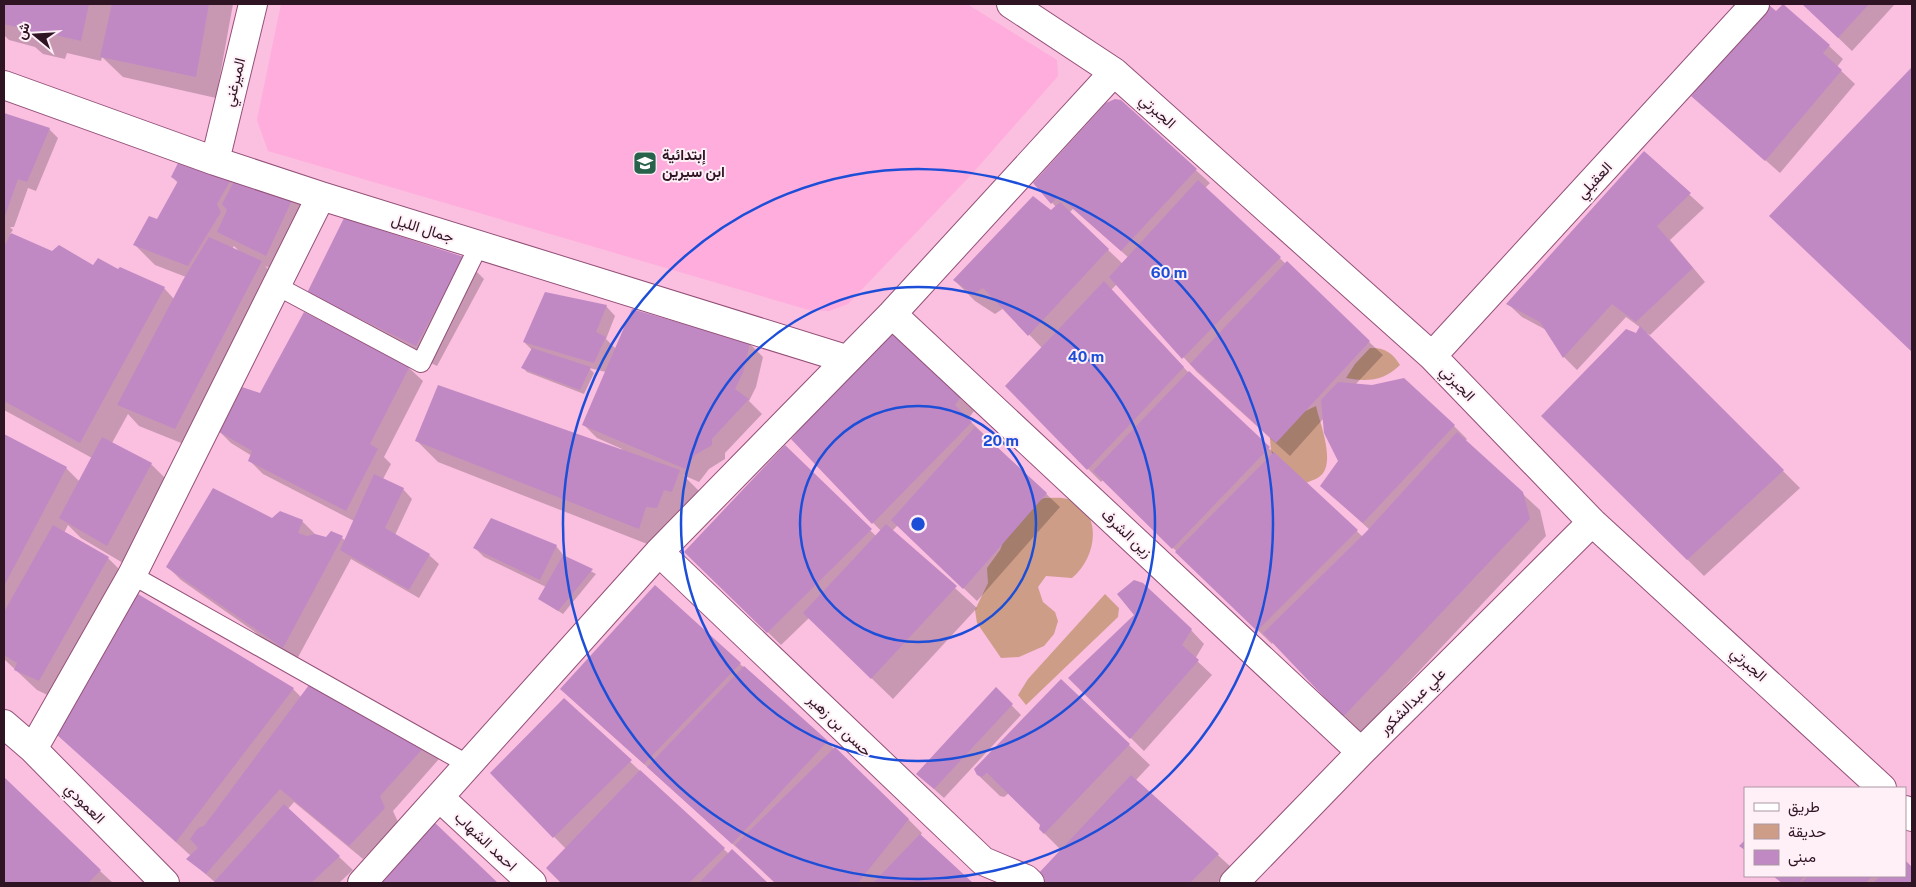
<svg xmlns="http://www.w3.org/2000/svg" width="1916" height="887" font-family="'Public Sans',Vazirmatn,sans-serif">
	<style>
		.built { fill: #feaddc }
		.green { fill: #cd9d88 }
		.shadow { fill: #0003; fill-rule: evenodd }
		.building { fill: #c089c4 }
		.lines { fill: none; stroke-linecap: round; stroke-linejoin: round }
		.lane-casing { stroke: #935178; stroke-width: 20 }
		.street-casing { stroke: #935178; stroke-width: 30 }
		.lane { stroke: #fff; stroke-width: 18 }
		.street { stroke: #fff; stroke-width: 28 }
		.ring { fill: none; stroke: #1d4ed8; stroke-width: 2.5 }
		.labels { text-anchor: middle; dominant-baseline: central; stroke-width: 4; stroke-linejoin: round; paint-order: stroke }
		.street-label { font-size: 15px; fill: #2f1424; stroke: #ffeff7 }
		.poi-label { font-size: 15px; font-weight: bold; fill: #2f1424; stroke: #ffeff7; text-anchor: start }
		.centre { fill: #1d4ed8; stroke: #ffeff7; stroke-width: 2.5 }
		.ring-label { font-size: 15px; text-anchor: middle; font-weight: bold; fill: #1d4ed8; stroke: #ffeff7; stroke-width: 4; stroke-linejoin: round; paint-order: stroke }
	</style>
	<rect width="100%" height="100%" fill="#fbbfe0"/>
	<!-- built -->
	<path class="built" d="M281 4H967L1057 60 1058 76 971 175 848 304 829 311 809 310 268 151 257 120Z"/>
	<!-- green -->
	<path class="green" d="M1370 348C1384 347 1393 353 1400 365 1384 381 1367 382 1346 378L1355 364Z
		M1316 406C1320 424 1337 465 1319 477 1313 481 1304 483 1297 486L1278 475 1271 450 1269 428Z
		M1044 498C1051 498 1061 497 1068 499 1104 511 1097 558 1072 578L1046 576 1038 587 1043 602 1055 612 1058 621 1054 634 1044 646 1019 657 1001 658 977 623 975 610 988 583 987 568 1000 550 1008 530 1024 508Z
		M1105 594 1119 608 1118 617 1026 705 1018 695 1028 679Z"/>
	<!-- shadow -->
	<path class="shadow" d="M4 4H233L216 98 123 77 102 57 101 61 67 53 65 59 43 54 35 47 9 40 4 35Z
		M1803 4H1895L1852 51Z
		M1829 46 1843 59 1837 67 1855 84 1780 173 1693 96Z
		M1912 69V351L1771 216Z
		M1120 101 1210 183 1205 188 1383 355 1355 385 1454 426 1467 439 1465 441 1540 510 1546 536 1361 733 1273 642 1272 644 1103 480 1101 482 1006 386 1042 348 1004 308 995 314 975 301 954 280 1056 207 1035 183ZM1073 209 1129 258 1123 264 1069 213ZM1117 284 1197 372 1290 456 1324 418 1339 462 1321 486 1370 530 1363 537 1188 372 1111 290Z
		M4 114 49 129 58 138 36 191 28 188 14 227H10L13 230 10 234 52 253 93 267 118 270 164 288 174 299 186 277 155 265 135 245 158 220 178 183 172 177 182 156 293 197 314 218 287 276 265 266 282 283 196 449 139 426 128 414 112 443 151 464 172 485 128 566 81 538 68 525 64 533 108 558 129 579 60 701 37 690 4 659V615L6 610 4 609V435L66 468 80 482 92 458 4 410ZM234 246 240 252 232 249Z
		M1644 153 1704 208 1670 240 1705 282 1650 335 1643 331 1800 488 1704 576 1543 416 1636 334 1641 328 1626 317 1577 370 1564 357 1548 331 1522 317 1508 304Z
		M463 258 484 279 437 366 330 314 309 293Z
		M606 306 615 316 606 339 616 349 750 344 763 357 756 387 749 401 762 414 725 453V459L709 469 699 482 683 475 701 493 660 549 438 462 417 441 621 451 622 449 597 438 583 424 606 372 589 368 594 373 584 394 527 372 523 368 532 350 524 342Z
		M304 314 409 368 423 381 384 457 391 464 383 479 403 489 412 499 395 535 429 555 439 564 419 598 351 559 296 661 181 580 168 567 272 520 302 521 316 535 327 539 332 532 345 540 354 521 263 474 250 461 252 456 231 443 218 430 261 395Z
		M960 398 974 411 968 419 1060 507 977 601 898 525 892 531 977 608 893 699 809 618 781 645 686 552 785 447 876 536 881 531 792 439Z
		M556 546 565 557 596 574 563 614 540 599 546 587 484 557 475 548Z
		M1135 615 1191 630 1204 644 1195 659 1212 675 1144 751 1070 678Z
		M740 664 827 742 909 820 922 833 920 836 971 883H776L575 702Z
		M293 689 301 697 426 746 439 759 393 811 398 822 363 859 294 802 288 809 353 870 339 883H216L188 859 191 856 75 750Z
		M996 689 1021 715 944 798 917 774Z
		M564 700 729 854 732 851 766 883H562L547 868 566 849 492 773Z
		M1129 745 1150 765 1136 780 1232 868 1217 883H1044L1037 876 1062 851 1040 829 1041 825 1009 793 1004 797 1000 796 978 775Z
		M4 778 100 871 113 883H4Z
		M433 823 496 883H376Z
		M1905 862 1912 869V883H1782L1774 876H1905Z"/>
	<!-- building -->
	<path class="building" d="M4 4H89L81 41 46 33 45 39 20 34 21 28 4 24Z
		M112 4H209L196 77 100 57Z
		M1783 4 1830 45 1823 53 1842 70 1765 161 1691 96 1769 5 1776 11Z
		M1802 4H1869L1838 38Z
		M1912 67V352L1769 216Z
		M1115 99 1121 100 1197 169 1121 251 1059 196 1051 204 1033 183 1106 103Z
		M4 113 50 128 27 182 18 179 4 219Z
		M1644 151 1691 193 1657 226 1693 268 1636 322 1612 304 1563 358 1540 322 1506 304Z
		M182 155 233 176 217 204 221 212 188 266 133 245 149 216 157 219 178 181 171 177Z
		M238 174 294 196 266 256 217 232 227 210 222 204Z
		M1198 180 1281 257 1182 359 1109 277Z
		M1033 196 1051 210 1060 202 1109 249 1028 336 983 288 973 294 953 280Z
		M344 218 464 257 416 346 307 293Z
		M11 233 52 251 59 245 93 265 98 258 118 269 120 267 165 287 80 443 4 401V247Z
		M209 237 262 261 175 429 117 405 183 280Z
		M1287 261 1370 341 1276 443 1190 364Z
		M1104 281 1184 367 1087 470 1005 386Z
		M545 292 607 305 596 332 606 337 594 363 523 342Z
		M632 309 750 343 743 373 735 389 749 399 712 439V445L695 455 685 469 582 425Z
		M304 312 410 366 370 444 378 449 346 511 248 461 252 451 216 430 242 387 260 393Z
		M1640 326 1784 470 1687 560 1541 416 1626 329 1636 333Z
		M889 331 961 397 955 405 972 422 872 524 791 439Z
		M532 348 591 367 580 390 521 368Z
		M1189 371 1270 447 1172 549 1093 471Z
		M1404 378 1455 425 1363 523 1320 486 1338 461 1324 433 1321 400 1338 382 1372 385Z
		M438 385 680 470 672 492 664 490 657 508 646 507 639 529 415 441Z
		M975 427 1047 493 963 589 891 520Z
		M1457 432 1523 492 1530 519 1343 717 1263 633 1366 532Z
		M4 434 67 467 4 586Z
		M102 437 152 463 107 546 59 518Z
		M785 445 872 529 767 633 684 552Z
		M1274 452 1358 530 1257 631 1175 552Z
		M374 474 404 488 385 528 430 554 409 590 340 550Z
		M213 488 272 518 280 511 303 520 298 533 307 536 315 534 326 537 331 531 343 536 283 648 166 567Z
		M491 518 557 545 540 580 473 548Z
		M886 524 957 586 871 679 803 613Z
		M53 525 109 557 39 681 14 670 17 663 4 655V612Z
		M563 555 593 569 558 611 538 599Z
		M1134 580 1143 583 1192 629 1182 645 1199 660 1130 739 1068 678 1134 615 1117 594Z
		M655 585 741 663 644 764 560 689Z
		M133 591 294 688 176 842 56 734Z
		M744 666 828 741 732 844 647 767Z
		M1061 679 1130 744 1044 834 1039 829 1040 825 987 773 982 777 977 775 974 769Z
		M312 681 426 745 380 796 385 808 349 846 280 789 206 874 186 859 198 848 190 839 198 828 204 826Z
		M996 687 1013 704 934 789 916 774Z
		M564 698 632 760 553 838 490 773Z
		M835 747 909 819 858 883H775L735 845Z
		M640 770 725 848 689 883H561L546 868Z
		M1131 775 1219 854 1190 883H1042L1036 876Z
		M4 777 101 870 88 883H4Z
		M284 804 340 856 311 883H215L214 882Z
		M433 821 498 883H374Z
		M920 834 973 883H873Z
		M1745 840V850L1739 846Z
		M732 849 768 883H699Z
		M1905 860 1912 867V883H1873L1880 876H1905Z
		M1773 876H1805L1798 883H1782Z
		M1808 876H1873L1865 883H1801Z"/>
	<g class="lines">
		<!-- lane casing -->
		<g class="lane-casing">
			<path id="lane" d="M277 286 421 363 479 245
				M132 575 469 765"/>
		</g>
		<!-- street casing -->
		<g class="street-casing">
			<path id="street" d="M1011 4 1114 72 1432 356 1592 522 1882 788
				M4 85 215 161 321 196 846 359
				M215 161 253 4
				M892 314 1361 752
				M1432 356 1755 4
				M659 552 983 861 1026 879 1030 883
				M4 724 33 749 165 883
				M33 749 132 575 321 196
				M440 798 532 883
				M1905 810 1912 817
				M362 883 659 552 892 314 1114 72
				M1234 883 1361 752 1592 522"/>
		</g>
		<!-- lane -->
		<use href="#lane" class="lane"/>
		<!-- street -->
		<use href="#street" class="street"/>
	</g>
	<!-- distance rings -->
	<g class="ring">
		<circle cx="918" cy="524" r="118"/>
		<circle cx="918" cy="524" r="237"/>
		<circle cx="918" cy="524" r="355"/>
	</g>
	<!-- icons -->
	<defs>
		<g id="school-square" transform="scale(1.25)"><rect x="-9" y="-9" width="18" height="18" rx="4" fill="#28624b" stroke="#ffeff7"/><path d="M0-5L7-2L0 1L-7-2ZM-4 1L0 2.5L4 1V4Q0 6-4 4Z" fill="#fff"/></g>
	</defs>
	<g fill-rule="evenodd">
		<use href="#school-square" x="645" y="163"/>
	</g>
	<g class="labels">
		<!-- street labels -->
		<g class="street-label">
			<text transform="translate(234 82) rotate(-76)">الميرغني</text>
			<text transform="translate(1158 111) rotate(42)">الجبرتي</text>
			<text transform="translate(1594 180) rotate(-47)">العقيلي</text>
			<text transform="translate(423 228) rotate(17)">جمال الليل</text>
			<text transform="translate(1458 383) rotate(46)">الجبرتي</text>
			<text transform="translate(1127 533) rotate(43)">زين الشرف</text>
			<text transform="translate(1749 664) rotate(42)">الجبرتي</text>
			<text transform="translate(1412 701) rotate(-45)">علي عبدالشكور</text>
			<text transform="translate(840 725) rotate(44)">حسن بن زهير</text>
			<text transform="translate(85 803) rotate(45)">العمودي</text>
			<text transform="translate(486 841) rotate(43)">احمد الشهاب</text>
		</g>
		<!-- poi labels -->
		<g class="poi-label">
			<text x="662" y="154">إبتدائية<tspan x="662" dy="17">ابن سيرين</tspan></text>
		</g>
	</g>
	<circle cx="918" cy="524" r="8" class="centre"/>
	<g class="ring-label">
		<text x="1169" y="278">60 m</text>
		<text x="1086" y="362">40 m</text>
		<text x="1001" y="446">20 m</text>
	</g>
	<!-- border -->
	<rect width="1916" height="887" fill="none" stroke="#2f1424" stroke-width="10"/>
	<!-- legend -->
	<rect x="1744" y="787" width="162" height="90" fill="#ffeff7" stroke="#ac97a3"/>
	<rect x="1754" y="803" width="25" height="8" fill="#ffffff" stroke="#ac97a3"/>
	<text x="1788" y="812" font-size="15" fill="#2f1424">طريق</text>
	<rect x="1754" y="824" width="25" height="15" fill="#cd9d88" stroke="#ac97a3"/>
	<text x="1788" y="837" font-size="15" fill="#2f1424">حديقة</text>
	<rect x="1754" y="850" width="25" height="15" fill="#c089c4" stroke="#ac97a3"/>
	<text x="1788" y="862" font-size="15" fill="#2f1424">مبنى</text>
	<!-- north arrow -->
	<g transform="translate(35 35) rotate(288)" stroke="#ffeff7" stroke-width="4" paint-order="stroke">
	<path d="M0-4L9 19L0 12L-9 19Z" fill="#2f1424"/>
	<text y="-8" font-size="14" font-weight="bold" text-anchor="middle" fill="#2f1424">ش</text>
	</g>
</svg>
